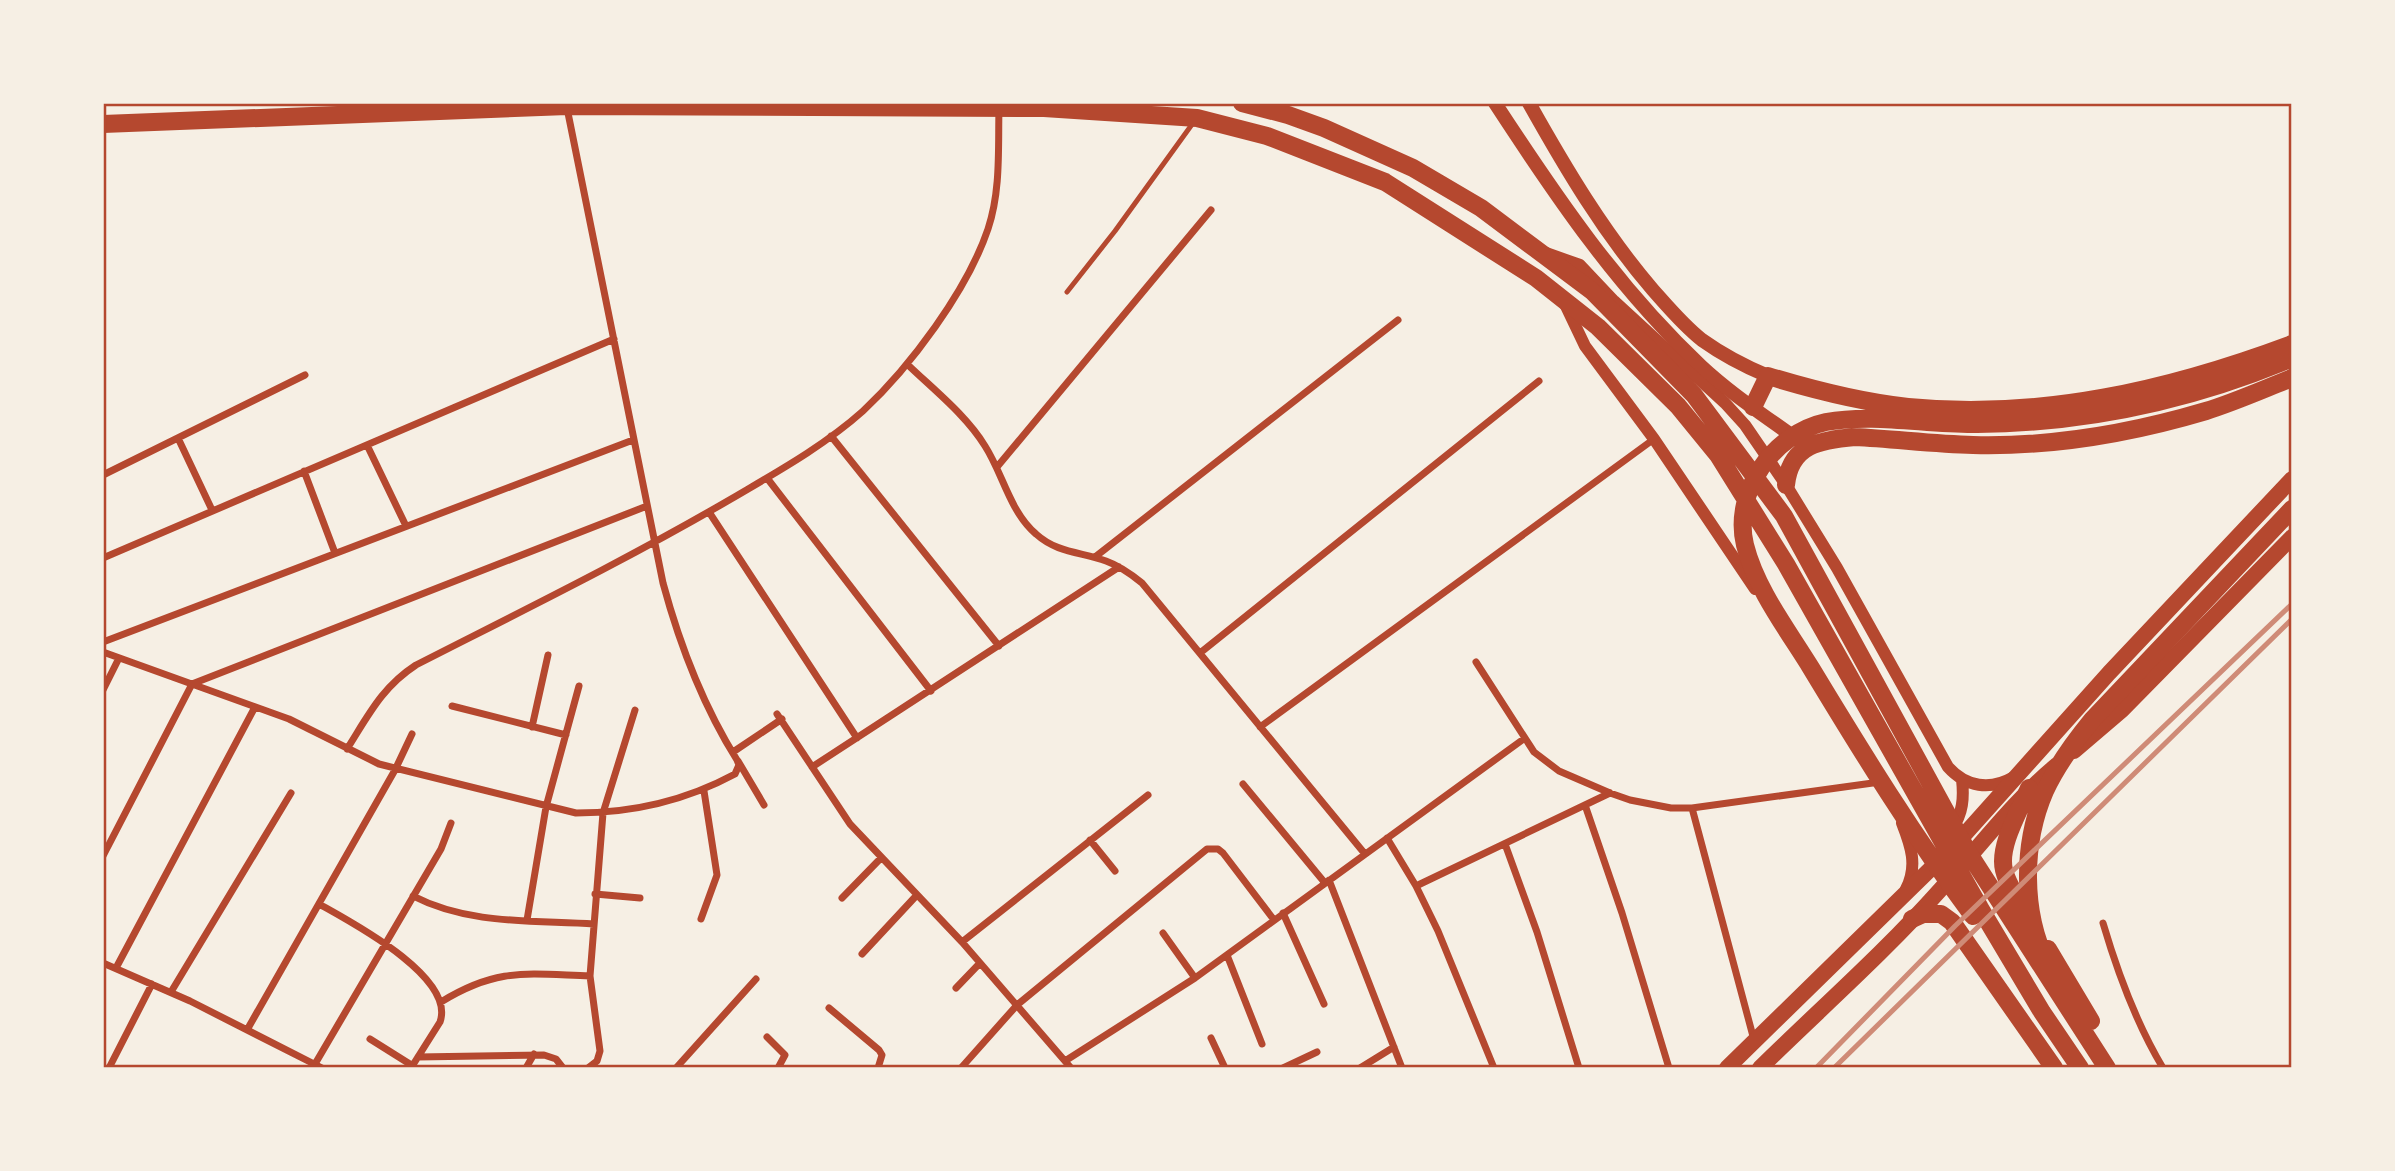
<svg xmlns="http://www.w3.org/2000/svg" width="2395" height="1171" font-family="Lora,serif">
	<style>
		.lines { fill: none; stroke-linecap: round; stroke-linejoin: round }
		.service { stroke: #b5482f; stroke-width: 5 }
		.minor { stroke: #b5482f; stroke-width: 7 }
		.tertiary { stroke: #b5482f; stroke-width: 12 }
		.secondary { stroke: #b5482f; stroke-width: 14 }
		.primary { stroke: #b5482f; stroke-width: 16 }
		.trunk { stroke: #b5482f; stroke-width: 18 }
		.rail { stroke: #cf8b77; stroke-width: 5 }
		.neatline { fill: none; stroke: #b5482f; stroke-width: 2.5 }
	</style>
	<rect width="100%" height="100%" fill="#f6efe4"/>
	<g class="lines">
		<!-- service -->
		<path class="service" d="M1067 292 1115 231 1193 123"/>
		<!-- minor -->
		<path class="minor" d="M907 364C934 390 966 415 985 446 1003 474 1010 512 1036 534 1057 553 1081 552 1106 561 1120 566 1131 574 1142 583L1365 854
			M831 436 999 646
			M178 438 212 510
			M367 445 406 526
			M997 467 1211 210
			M304 471 335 553
			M103 475 305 375
			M767 478 931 691
			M709 512 857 738
			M1095 557 1398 320
			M103 558 614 339
			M103 642 633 440
			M103 652 289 719 379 764 576 813C634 813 685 801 735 774L739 765 737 760C702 704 680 646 663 583L567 108
			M1200 653 1539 381
			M1476 662 1534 752 1559 771 1610 793 1630 800 1671 808H1692L1880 782
			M103 690 119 658
			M452 706 566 735
			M777 714 850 824 962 942 1071 1068
			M532 727 548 655
			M1260 727 1654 439
			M347 749C368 716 382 687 416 665 522 611 628 559 731 499 775 473 824 446 863 411 910 367 967 291 988 229 1001 190 998 148 999 108
			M733 752 782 719
			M738 761 764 805
			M812 767 1119 567
			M1243 784 1325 883
			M1585 805 1622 913 1669 1068
			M1692 808 1754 1040
			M1387 838 1416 886 1438 931 1494 1068
			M1090 840 1115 871
			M1505 844 1537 932 1579 1068
			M103 856 192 684 647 506
			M1329 880 1402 1068
			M1416 886 1610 793
			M595 894 640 898
			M413 896C469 925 533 920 594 924
			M842 898 881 858
			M319 904C351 922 456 977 440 1022L411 1068
			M1283 913 1324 1004
			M701 919 717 875 704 791
			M527 920 546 807 579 686
			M2103 923C2118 974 2136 1023 2163 1068
			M1163 933 1195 978
			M962 942 1148 795
			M862 954 916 896
			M1227 955 1262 1044
			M103 963 190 1001 322 1068
			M116 968 255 707
			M956 988 980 963
			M171 992 291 793
			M441 1002C498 967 527 974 590 976
			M829 1008 879 1050 882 1055 878 1068
			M247 1030 395 770 412 734
			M767 1037 785 1055 778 1068
			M1211 1038 1225 1068
			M370 1039 413 1066
			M418 1057 544 1055 556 1059 563 1068
			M1065 1061 1195 978 1525 738
			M315 1064 441 849 451 823
			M109 1068 152 984
			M526 1068 534 1054
			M588 1068 597 1061 600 1051 590 976 603 813 635 710
			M676 1068 756 979
			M961 1068 1017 1005 1207 849H1218L1223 853 1274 920
			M1283 1068 1317 1052
			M1360 1068 1394 1047"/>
		<!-- tertiary -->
		<path class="tertiary" d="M1546 253 1580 265 1614 301 1725 403 1745 425 1786 485 1837 568 1948 767C1966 787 1990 791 2014 777
			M1564 302 1585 346 1654 439 1755 589
			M1902 823C1911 846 1918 866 1906 889
			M1952 829C1963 813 1964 798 1962 779"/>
		<!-- secondary -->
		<path class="secondary" d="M1495 103C1557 198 1618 288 1701 366 1731 394 1765 416 1798 440
			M1529 103C1566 169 1604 233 1653 290 1669 308 1684 326 1702 340 1723 355 1744 366 1768 376"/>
		<!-- primary -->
		<path class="primary" d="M2074 751 2122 710 2292 537
			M1727 1068 1956 844 2109 673 2292 479
			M1760 1068C1820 1009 1884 953 1940 890 1979 848 2012 802 2057 765"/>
		<!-- trunk -->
		<path class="trunk" d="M1242 103 1288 115 1324 128 1413 168 1481 208 1592 291 1694 395 1784 516 1968 852 2107 1068
			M103 124 567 106 1044 108 1197 118 1267 136 1385 182 1536 278 1598 327 1678 406 1718 455 1786 564 1980 908 2042 1012 2080 1068
			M1753 407 1768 376C1814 390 1860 402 1908 407 2040 420 2169 390 2292 344
			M1786 485C1790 444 1821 440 1855 437 1895 439 1934 444 1973 445 2051 447 2132 433 2206 411 2235 402 2264 389 2292 378
			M2029 788C2020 810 1998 846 2004 870 2008 887 2021 904 2030 919
			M1973 916C1913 835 1863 754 1811 668 1787 629 1756 589 1745 545 1732 492 1774 433 1826 422 1875 413 1927 425 1977 424 2086 423 2192 400 2292 358
			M1912 919 1923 914H1941L1952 922 2054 1068
			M2048 949 2091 1021
			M2047 963C2022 912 2022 844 2045 791 2057 765 2074 742 2092 720L2292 509"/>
		<!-- rail -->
		<path class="rail" d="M1816 1068 1955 926 2292 604
			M1834 1068 2292 619"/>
	</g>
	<!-- border -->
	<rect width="2395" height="1171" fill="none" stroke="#f6efe4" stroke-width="210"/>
	<rect x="105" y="105" width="2185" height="961" class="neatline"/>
</svg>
